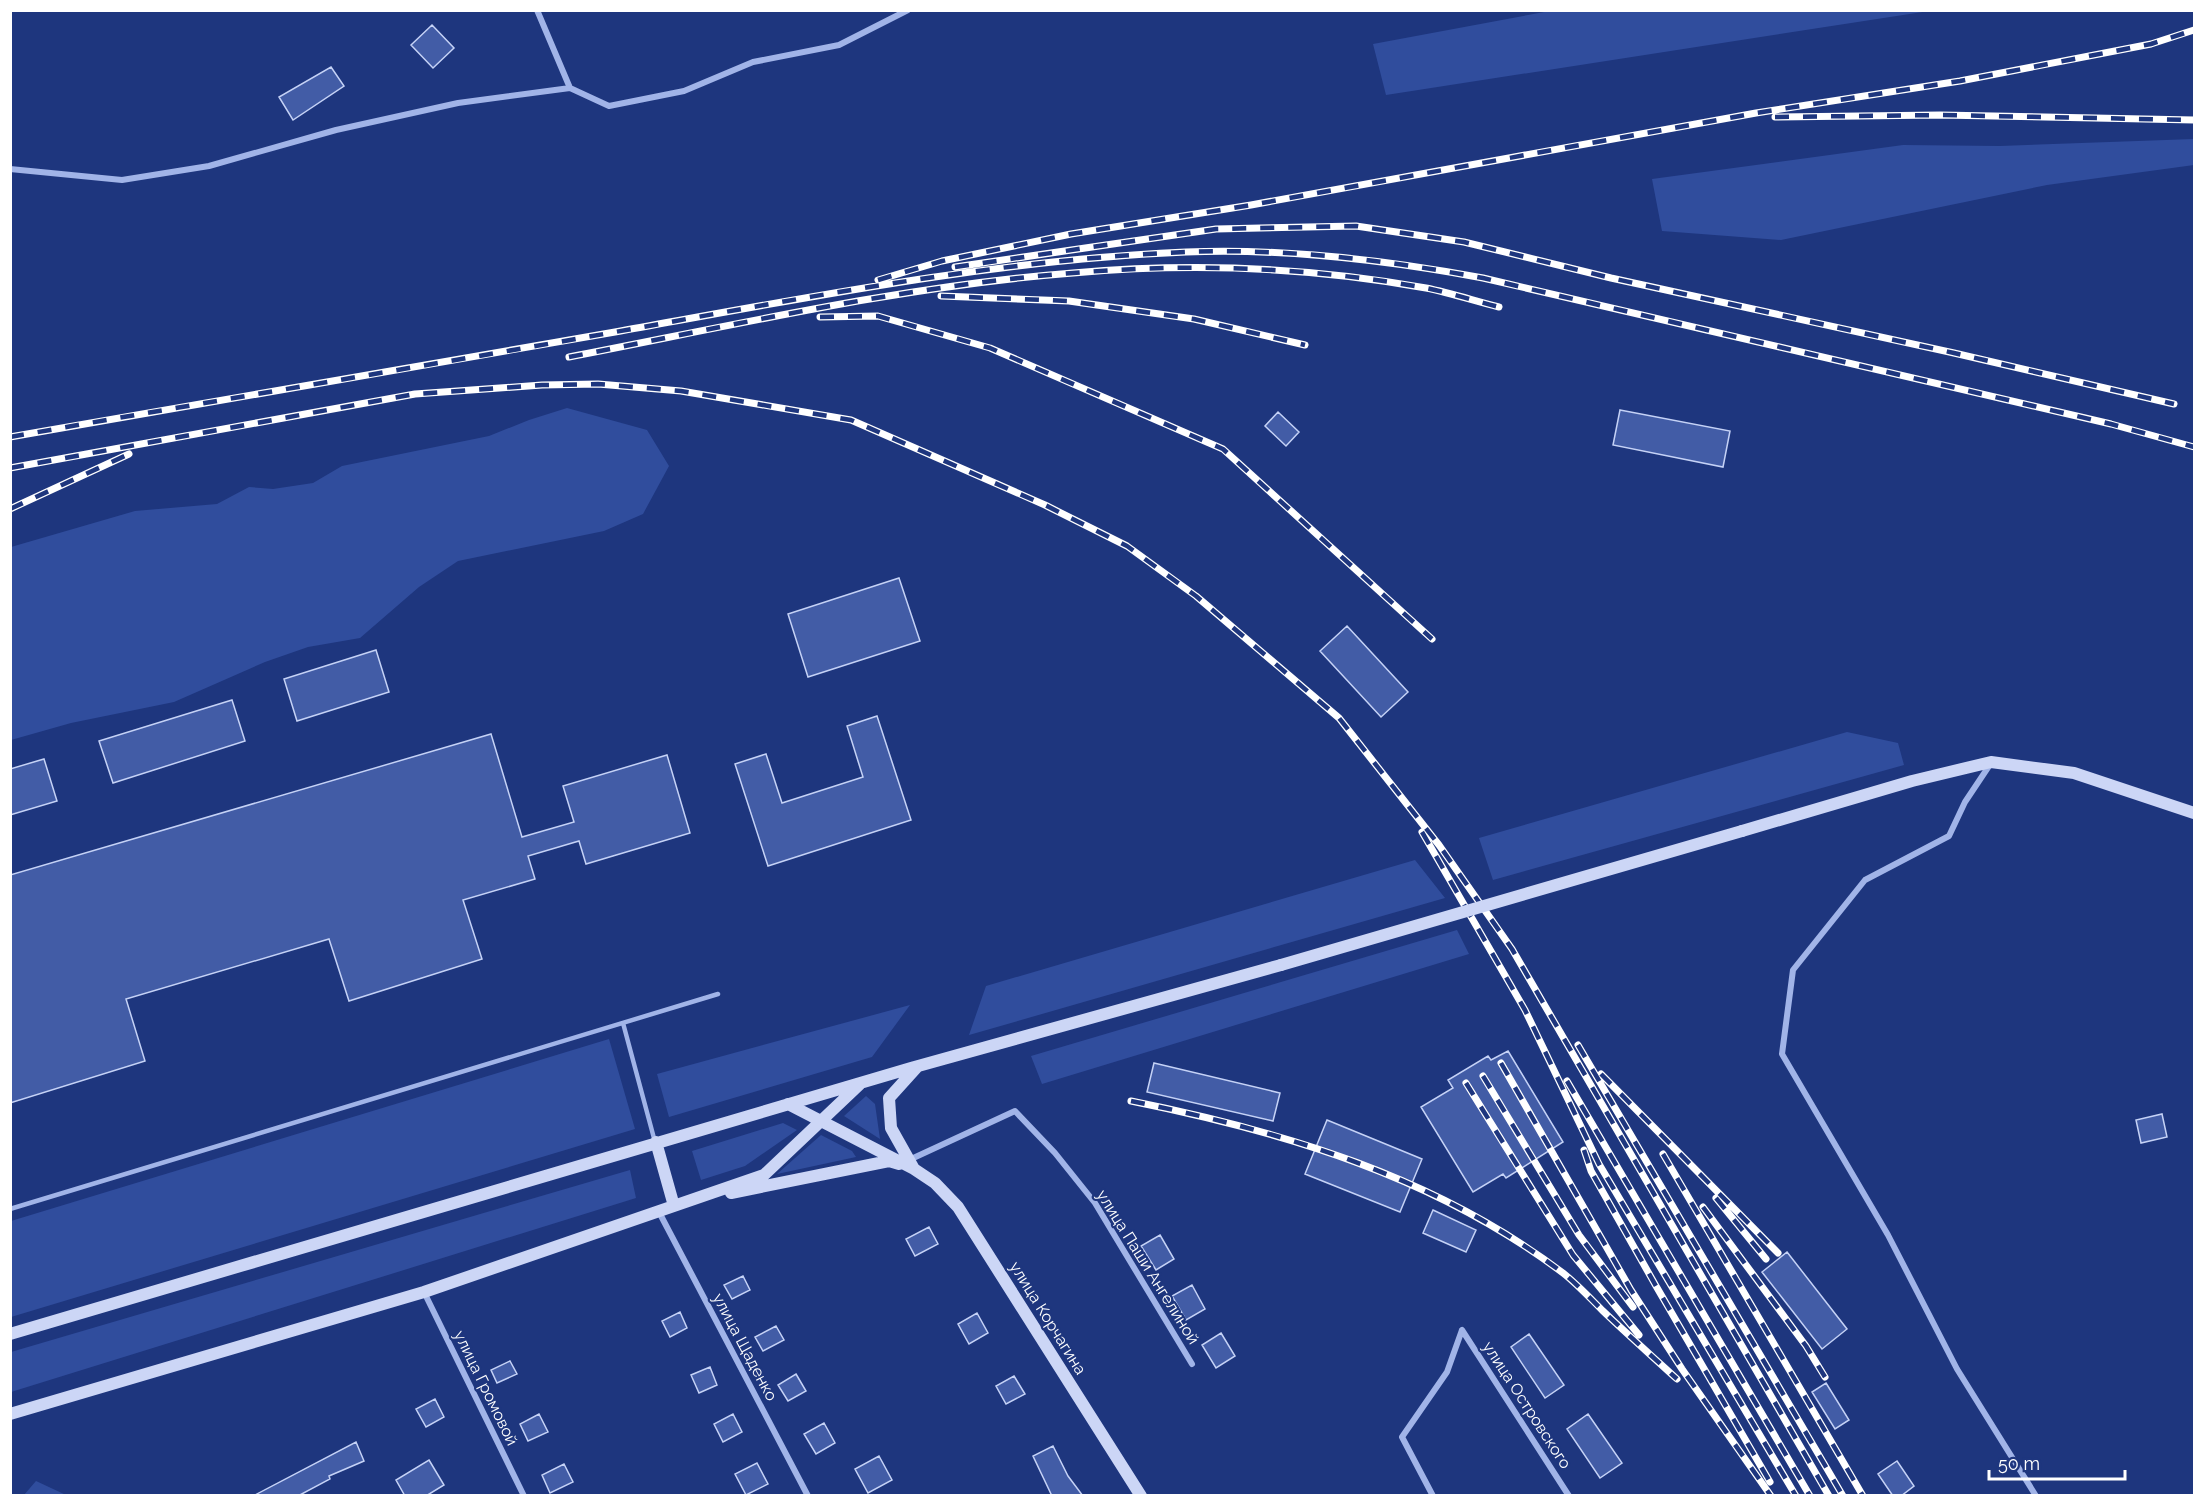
<svg xmlns="http://www.w3.org/2000/svg" width="2205" height="1506" font-family="Raleway,sans-serif">
	<style>
		.green { fill: #304d9d }
		.building { fill: #425ca6; stroke: #c5d2f6; stroke-width: 1.5 }
		.lines { fill: none; stroke-linecap: round; stroke-linejoin: round }
		.lane { stroke: #a1b4e8; stroke-width: 4.5 }
		.street { stroke: #a1b4e8; stroke-width: 6 }
		.secondary { stroke: #ccd6f6; stroke-width: 12 }
		.rail-casing { stroke: #fff; stroke-width: 7 }
		.rail { stroke: #1e367e; stroke-width: 4.5; stroke-dasharray: 14; stroke-linecap: butt }
		.secondary-bridge { stroke: #ccd6f6; stroke-width: 12 }
		.labels { text-anchor: middle; dominant-baseline: central; stroke-width: 4.5; stroke-linejoin: round; paint-order: stroke }
		.street-label { font-size: 16px; fill: #fff; stroke: #1e367e }
	</style>
	<rect width="100%" height="100%" fill="#1e367e"/>
	<!-- green -->
	<path class="green" d="M1555 10H1929V11L1386 95 1373 44Z
		M2194 139V165L2047 185 1781 240 1662 231 1652 179 1903 145 2000 146Z
		M567 408 647 430 669 466 643 514 604 531 458 561 419 587 360 638 308 647 265 662 174 702 71 723 11 740V547L135 511 217 504 249 487 273 489 313 483 342 466 489 436 529 420Z
		M1847 732 1898 743 1904 765 1493 880 1479 838Z
		M1415 860 1445 898 969 1035 986 986Z
		M1457 930 1469 954 1042 1084 1031 1056Z
		M910 1005 872 1057 669 1117 657 1074Z
		M609 1039 635 1129 11 1317V1221Z
		M866 1096 875 1104 880 1139 844 1116Z
		M783 1123 797 1130 745 1166 701 1180 692 1151Z
		M821 1135 852 1151 856 1157 777 1174Z
		M630 1170 636 1198 11 1392V1352Z
		M36 1481 66 1495H24Z"/>
	<!-- building -->
	<path class="building" d="M432 25 454 48 433 68 411 45Z
		M331 67 344 86 293 120 279 97Z
		M1620 410 1730 431 1723 467 1613 445Z
		M1278 412 1299 432 1286 446 1265 426Z
		M899 578 920 641 808 677 788 614Z
		M1347 626 1408 692 1381 717 1320 651Z
		M376 650 389 692 297 721 284 679Z
		M232 700 245 741 113 783 99 741Z
		M877 716 911 820 768 866 735 764 766 754 782 803 863 777 847 726Z
		M491 734 522 837 574 822 563 786 667 755 690 833 586 864 579 841 528 856 535 879 463 900 482 959 349 1001 329 939 126 999 145 1061 10 1103V875Z
		M44 759 57 801 10 815V769Z
		M1508 1051 1563 1142 1506 1178 1503 1174 1473 1192 1421 1107 1453 1088 1448 1080 1488 1056 1491 1060Z
		M1154 1063 1280 1093 1273 1121 1147 1092Z
		M2162 1114 2167 1137 2141 1143 2136 1120Z
		M1327 1120 1422 1159 1400 1212 1305 1174Z
		M1433 1210 1476 1230 1466 1252 1423 1233Z
		M929 1227 938 1244 915 1256 906 1239Z
		M1160 1235 1174 1259 1156 1270 1141 1246Z
		M1787 1252 1847 1329 1822 1349 1762 1272Z
		M743 1276 750 1290 732 1299 724 1285Z
		M1192 1285 1205 1309 1186 1320 1172 1296Z
		M680 1312 687 1328 670 1337 662 1321Z
		M977 1313 988 1333 969 1344 958 1324Z
		M776 1326 784 1340 763 1351 755 1337Z
		M1221 1333 1235 1356 1216 1368 1202 1345Z
		M1529 1334 1564 1385 1545 1398 1511 1347Z
		M510 1361 517 1374 497 1383 491 1370Z
		M710 1367 717 1385 699 1393 691 1375Z
		M796 1374 806 1391 788 1401 778 1385Z
		M1014 1376 1025 1394 1006 1404 996 1386Z
		M1826 1383 1849 1420 1835 1429 1812 1392Z
		M435 1399 444 1417 426 1427 416 1409Z
		M539 1414 548 1432 528 1441 520 1424Z
		M733 1414 742 1432 723 1442 714 1424Z
		M1588 1414 1622 1463 1600 1478 1567 1429Z
		M824 1423 835 1443 816 1454 804 1434Z
		M356 1442 364 1461 329 1476 330 1479 298 1496H253Z
		M1053 1446 1068 1476 1083 1496H1052L1033 1456Z
		M879 1456 892 1480 868 1493 855 1469Z
		M429 1460 444 1485 426 1496H405L396 1480Z
		M1897 1461 1914 1486 1901 1496H1893L1878 1474Z
		M757 1463 768 1484 746 1495 735 1474Z
		M564 1464 573 1482 550 1493 542 1475Z"/>
	<g class="lines">
		<!-- lane -->
		<path class="lane" d="M623 1023 655 1142
			M10 1209 718 994"/>
		<!-- street -->
		<path class="street" d="M537 10 570 88
			M10 169 122 180 209 166 336 130 458 103 570 88 609 106 684 91 753 62 839 45 908 10
			M1991 763 1965 802 1949 836 1865 880 1793 970 1782 1054 1888 1235 1957 1369 2036 1496
			M909 1160 1015 1111 1055 1153 1095 1203 1192 1364
			M659 1212 808 1496
			M424 1292 524 1496
			M1462 1330 1569 1496
			M1433 1496 1402 1437 1447 1372 1462 1330"/>
		<!-- secondary -->
		<path class="secondary" d="M1742 831 1912 781 1991 762 2074 773 2194 813
			M788 1104 914 1169 935 1183 958 1207 1141 1496
			M656 1142 674 1206
			M914 1169 891 1128 889 1098 917 1067
			M731 1193 889 1161 899 1164
			M10 1334 911 1068 1281 965
			M10 1414 424 1292 764 1175 860 1084"/>
		<!-- rail casing -->
		<g class="rail-casing">
			<path id="rail" d="M1775 117 1940 115 2194 120
				M955 267 1216 229 1356 226 1464 242 1611 278 1954 353 2174 404
				M878 280 942 261 1071 234 1251 205 1756 113 1960 81 2151 44 2194 30
				M941 296 1069 301 1194 319 1305 345
				M820 317 878 316 990 348 1223 449 1432 639
				M569 357C735 325 904 286 1073 273 1189 263 1311 267 1426 288 1451 293 1475 301 1499 307
				M10 437C212 401 414 368 615 332 804 298 994 260 1186 252 1286 248 1386 260 1483 278L2111 424 2194 447
				M10 468 415 394 542 385 598 384 681 391 851 420 1045 505 1127 546 1196 596 1339 718 1439 845 1512 949 1829 1496
				M10 509 129 454
				M1422 832 1525 1010 1599 1164 1796 1496
				M1578 1045 1843 1496
				M1501 1063 1631 1290 1682 1369 1771 1496
				M1601 1074 1778 1253
				M1483 1076 1579 1235 1633 1307
				M1567 1081 1810 1496
				M1466 1083 1573 1255 1639 1335
				M1131 1101C1285 1132 1436 1177 1563 1273 1577 1284 1590 1298 1603 1311 1627 1334 1652 1356 1677 1379
				M1584 1150 1591 1171 1656 1286 1770 1482
				M1663 1154 1863 1496
				M1716 1198 1766 1259
				M1703 1207 1806 1346 1825 1377"/>
		</g>
		<!-- rail -->
		<use href="#rail" class="rail"/>
		<!-- secondary-bridge -->
		<path class="secondary-bridge" d="M1281 965 1742 831"/>
	</g>
	<g class="labels">
		<!-- street labels -->
		<g class="street-label">
			<text transform="translate(1148 1267) rotate(58)">улица Паши Ангелиной</text>
			<text transform="translate(1048 1318) rotate(58)">улица Корчагина</text>
			<text transform="translate(745 1347) rotate(62)">улица Щаденко</text>
			<text transform="translate(486 1388) rotate(64)">улица Громовой</text>
			<text transform="translate(1527 1405) rotate(57)">улица Островского</text>
		</g>
	</g>
	<!-- border -->
	<rect width="2205" height="1506" fill="none" stroke="#ffffff" stroke-width="24"/>
	<!-- scale -->
	<path d="M1989 1470v9h136v-9" fill="none" stroke="#ffffff" stroke-width="3"/>
	<text x="1998" y="1470" font-size="18" fill="#ffffff" stroke="#1e367e" stroke-width="4.5" paint-order="stroke">50 m</text>
</svg>
